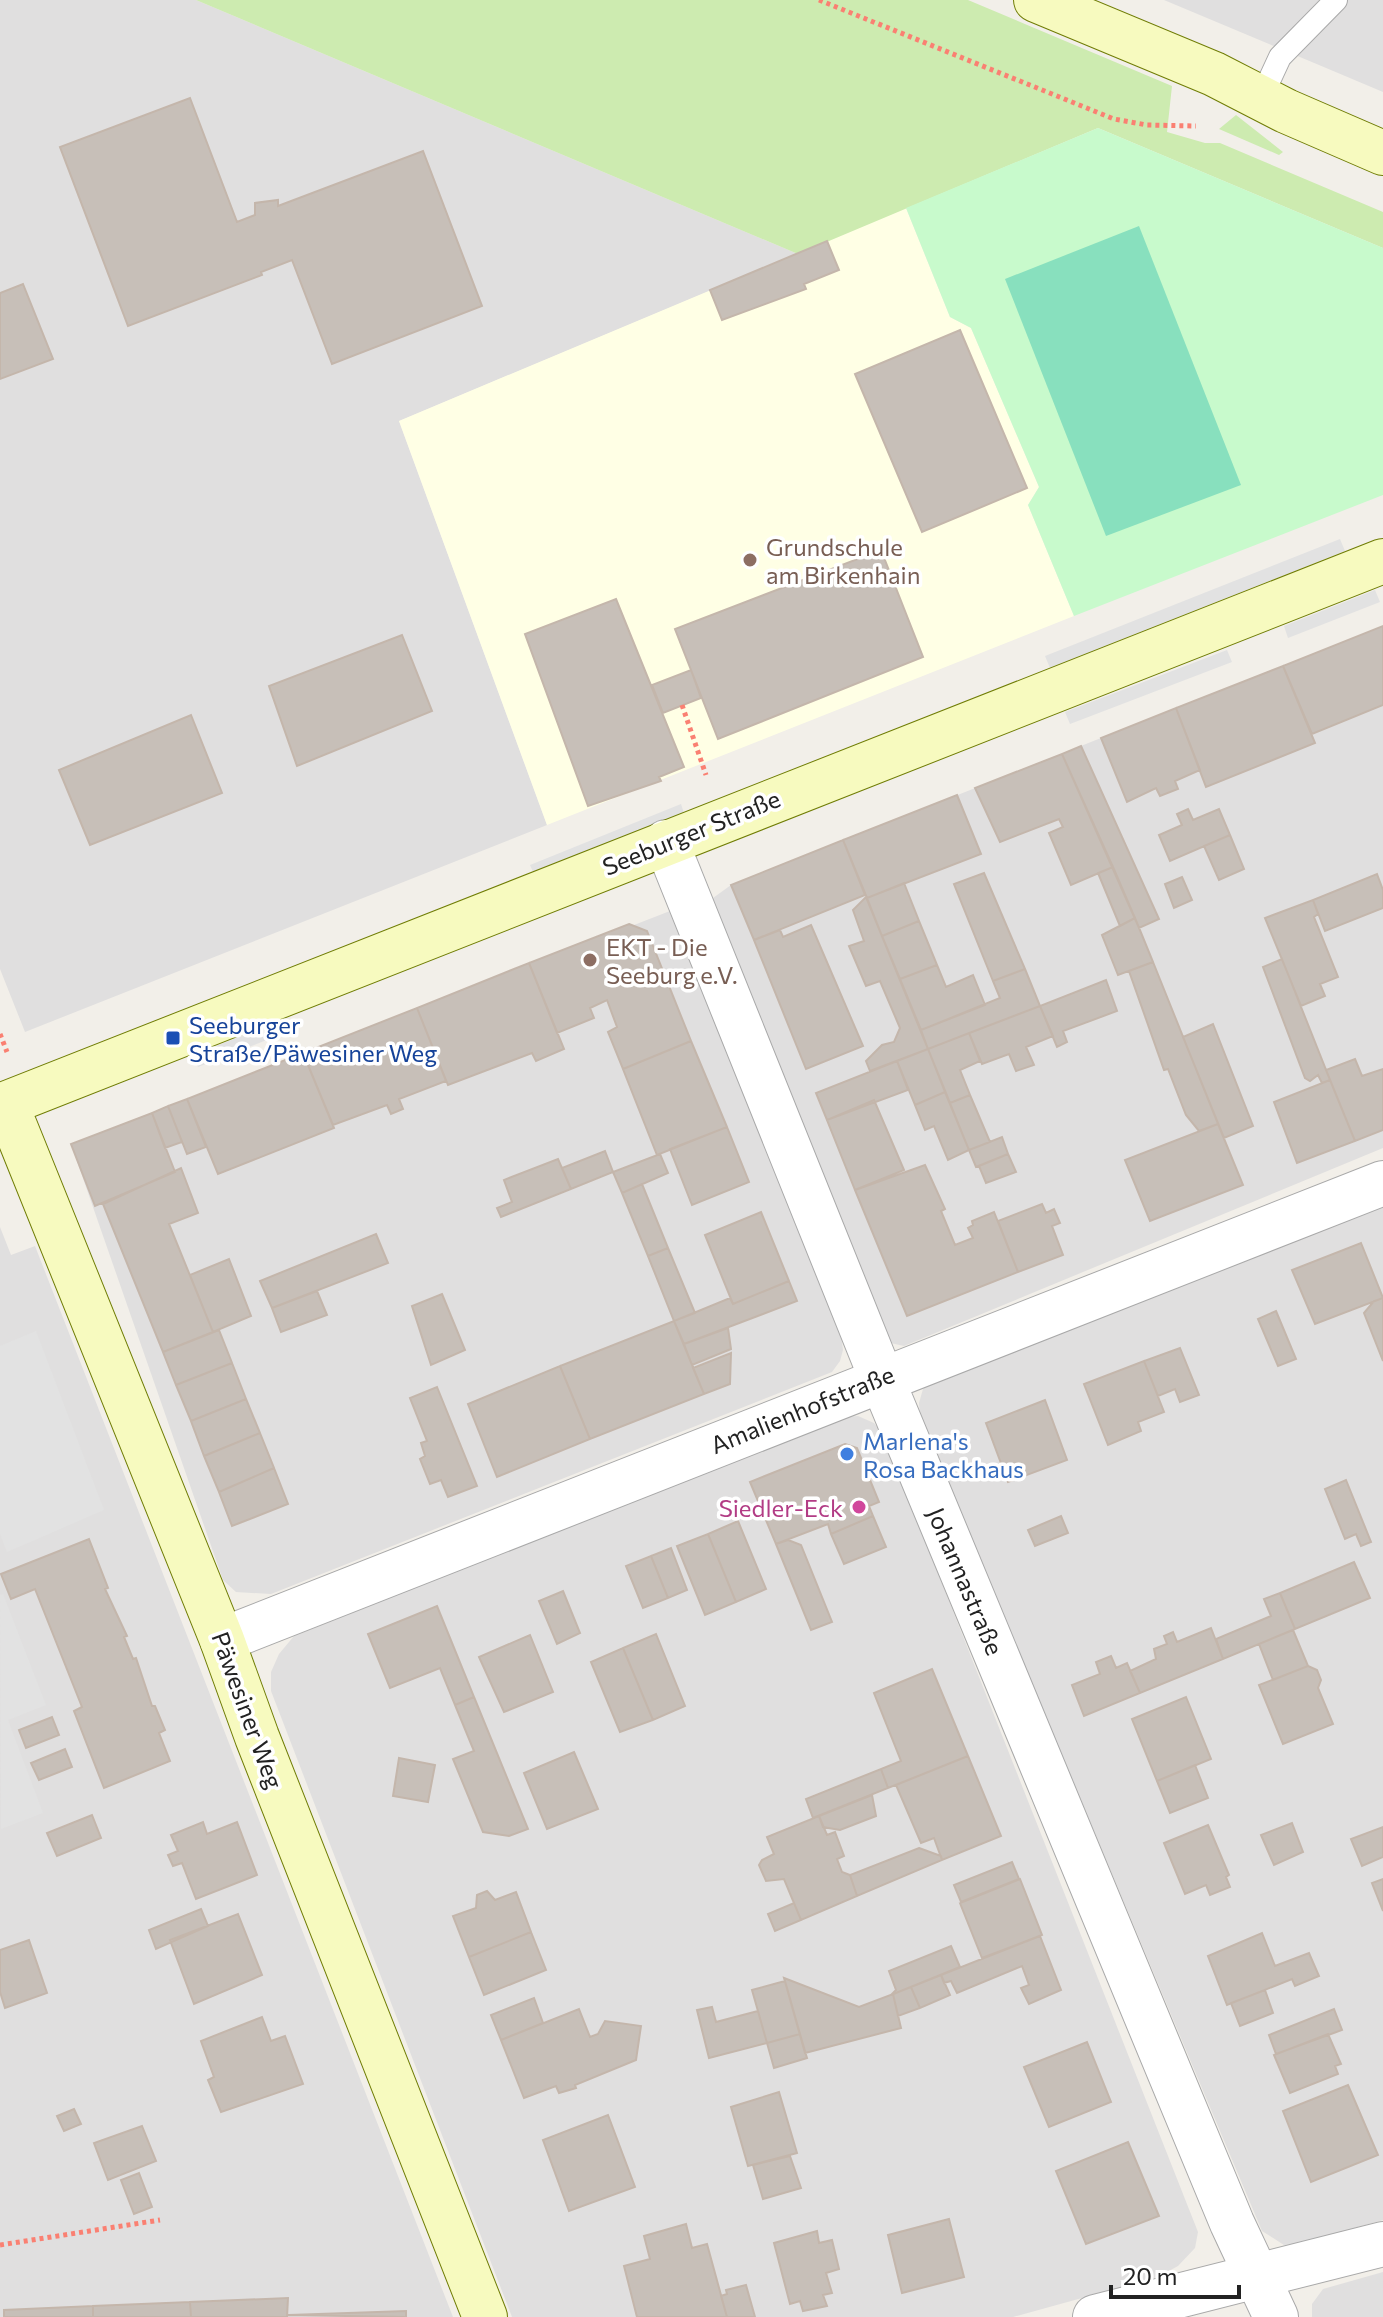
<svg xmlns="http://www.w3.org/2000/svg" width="1383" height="2317" font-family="Commissioner,sans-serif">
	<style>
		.residential { fill: #e0dfdf }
		.education { fill: #ffffe5 }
		.grass { fill: #cdebb0 }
		.park { fill: #c8facc }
		.pitch { fill: #88e0be }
		.parking { fill: #e2e2e2 }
		.building { fill: #c7bfb8; stroke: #c4b6ab; stroke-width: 2 }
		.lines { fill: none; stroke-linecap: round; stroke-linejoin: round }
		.lane-casing { stroke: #a9a9a9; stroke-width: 24 }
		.street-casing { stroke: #a9a9a9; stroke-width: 46 }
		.secondary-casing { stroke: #707d05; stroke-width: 46 }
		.path { stroke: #fa8072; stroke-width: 5; stroke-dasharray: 4 4; stroke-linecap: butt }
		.lane { stroke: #fff; stroke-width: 22 }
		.street { stroke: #fff; stroke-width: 44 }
		.secondary { stroke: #f7fabf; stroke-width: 44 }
		.education-dot { fill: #8d6e63; stroke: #fff; stroke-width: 3 }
		.transit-dot { fill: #1a4fb4; stroke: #fff; stroke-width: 3 }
		.shop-dot { fill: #3f7fe0; stroke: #fff; stroke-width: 3 }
		.hotel-dot { fill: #d1479c; stroke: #fff; stroke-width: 3 }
		.labels { text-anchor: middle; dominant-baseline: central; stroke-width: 7; stroke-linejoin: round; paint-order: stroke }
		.education-label { font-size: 24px; fill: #785e54; stroke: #fff; text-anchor: start }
		.street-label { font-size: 24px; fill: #222; stroke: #fff }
		.transit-label { font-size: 24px; fill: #164399; stroke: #fff; text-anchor: start }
		.shop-label { font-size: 24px; fill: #366cbe; stroke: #fff; text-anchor: start }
		.hotel-label { font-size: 24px; fill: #b23c85; stroke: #fff; text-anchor: end }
	</style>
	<rect width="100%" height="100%" fill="#f2efe9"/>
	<!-- residential -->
	<path class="residential" d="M0 0H196L798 254 399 421 547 825 25 1032 0 969Z
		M1164 0H1383V92L1319 65Z
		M1383 626V1148L904 1346 886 1342 713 898 731 885Z
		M670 911 841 1335 843 1350 840 1361 832 1372 271 1594 236 1592 223 1580 71 1144Z
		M1383 1207V2220L1297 2244 1284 2245 1262 2231 920 1417 919 1403 923 1389 934 1381Z
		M0 1227 11 1255 35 1246 453 2317H0Z
		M858 1416 874 1423 884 1436 1198 2232 1195 2248 1178 2266 1158 2277 1013 2317H512L271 1691V1672L279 1654 294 1636 842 1417Z
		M1383 2272V2317H1312V2304L1323 2289Z"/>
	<!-- education -->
	<path class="education" d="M906 208 950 317 971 328 1039 487 1028 505 1074 616 547 825 399 421Z"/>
	<!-- grass -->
	<path class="grass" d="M196 0H968L1172 86 1167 132 1205 143H1220L1383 212V248L1098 128 798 254Z
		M1236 115 1283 152 1279 155 1219 129Z"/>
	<!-- park -->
	<path class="park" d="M1098 128 1383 248V495L1074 616 1028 505 1039 487 971 328 950 317 906 208Z"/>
	<!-- pitch -->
	<path class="pitch" d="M1139 226 1241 485 1106 536 1005 279Z"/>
	<!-- parking -->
	<path class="parking" d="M1340 539 1345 551 1050 668 1045 656Z
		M1375 590 1380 602 1288 638 1284 626Z
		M1227 650 1232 662 1070 724 1065 712Z
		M681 804 685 816 535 876 530 865Z
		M277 1022 282 1034 198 1067 193 1055Z
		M36 1331 104 1510 7 1552 0 1534V1346Z
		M3 1594 46 1705 8 1720 43 1813 1 1829 0 1595Z"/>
	<!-- building -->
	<path class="building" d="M190 98 237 222 255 215V203L278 200V206L423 151 482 306 332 364 292 260 261 272 262 275 128 326 60 147Z
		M827 241 839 270 804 284 806 289 722 320 710 290Z
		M23 284 53 359 0 379V293Z
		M960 330 1027 488 922 532 855 374Z
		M881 550 923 657 718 739 675 629Z
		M616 599 684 767 659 777 661 781 588 806 525 634Z
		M1383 626V705L1312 734 1283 666Z
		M402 635 432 711 297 766 269 686Z
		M1283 666 1315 743 1206 787 1176 708Z
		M691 670 701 698 663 713 652 685Z
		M1176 708 1200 770 1175 781 1178 789 1160 796 1156 788 1127 802 1101 738Z
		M191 715 222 793 90 845 59 770Z
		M1081 746 1159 919 1139 928 1062 754Z
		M1062 754 1113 867 1071 885 1049 833 1063 827 1059 819 1000 842 975 788Z
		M957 795 981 854 867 898 843 840Z
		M1188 809 1193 820 1219 809 1230 835 1170 861 1159 835 1182 825 1177 814Z
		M1230 835 1244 869 1219 880 1204 846Z
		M843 840 865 895 754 940 731 885Z
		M1113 867 1135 918 1120 926 1098 873Z
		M984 873 1025 969 993 981 954 884Z
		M1377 874 1383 890V908L1325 931 1313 900Z
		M1182 877 1192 900 1174 908 1165 884Z
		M904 883 919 921 882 936 867 898Z
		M866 897 928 1049 870 1071 866 1061 882 1045 894 1042 900 1028 880 981 866 986 849 946 864 941 853 910Z
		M1313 900 1318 914 1314 917 1338 977 1320 984 1325 996 1301 1006 1265 918Z
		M1135 918 1153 962 1118 975 1102 935Z
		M919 921 937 965 900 979 882 936Z
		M629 924 647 931 691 1041 623 1069 608 1032 617 1027 607 1000 590 1008 594 1018 557 1033 529 963Z
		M811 925 863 1046 806 1069 754 940 780 930 783 937Z
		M1282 959 1330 1080 1322 1083 1318 1075 1310 1081 1305 1078 1263 967Z
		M1153 962 1218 1124 1199 1131 1186 1115 1168 1069 1164 1070 1129 971Z
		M529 963 564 1049 536 1061 532 1053 448 1085 417 1008Z
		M937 965 946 987 973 975 985 1005 921 1030 900 979Z
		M1025 969 1040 1006 928 1049 921 1030 1000 998 993 981Z
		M1106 980 1117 1011 1063 1031 1067 1042 1057 1047 1040 1006Z
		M1040 1006 1053 1036 1026 1047 1034 1065 1016 1071 1009 1054 982 1064 969 1033Z
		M417 1008 446 1081 399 1099 403 1109 391 1114 387 1105 333 1125 303 1053Z
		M1213 1024 1253 1126 1224 1138 1183 1037Z
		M969 1033 980 1061 960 1070 970 1095 950 1103 928 1049Z
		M691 1041 727 1127 657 1155 623 1069Z
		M928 1049 945 1092 915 1105 897 1061Z
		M303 1053 334 1128 218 1174 187 1099Z
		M1355 1059 1362 1076 1383 1069V1130L1355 1141 1326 1070Z
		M897 1061 908 1090 827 1120 816 1093Z
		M1330 1080 1355 1141 1297 1163 1274 1102Z
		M945 1092 969 1150 948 1160 934 1126 925 1130 915 1105Z
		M970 1095 990 1142 969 1150 950 1103Z
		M187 1099 206 1147 187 1154 168 1106Z
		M874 1100 904 1170 855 1190 827 1120Z
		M168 1106 182 1142 165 1148 152 1113Z
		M152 1113 175 1172 95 1206 71 1144Z
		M1218 1124 1243 1185 1150 1221 1125 1160Z
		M727 1127 749 1182 692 1205 670 1149Z
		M1002 1137 1008 1154 976 1167 969 1150Z
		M605 1151 613 1172 571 1189 562 1168Z
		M660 1154 668 1173 622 1193 613 1172Z
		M1008 1154 1016 1172 986 1183 979 1166Z
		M558 1159 571 1189 501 1217 497 1208 512 1202 504 1180Z
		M925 1165 945 1209 941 1211 955 1245 973 1238 968 1228 973 1225 972 1221 994 1212 1018 1272 907 1316 855 1190Z
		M181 1168 198 1213 169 1224 213 1332 163 1352 103 1204Z
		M642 1184 668 1248 648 1256 622 1193Z
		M1042 1204 1046 1213 1054 1209 1060 1223 1052 1226 1063 1255 1018 1272 998 1221Z
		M761 1212 789 1281 733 1304 705 1235Z
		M376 1234 388 1263 272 1308 260 1281Z
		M1361 1243 1383 1298 1315 1324 1292 1270Z
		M668 1248 695 1313 674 1321 648 1256Z
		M229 1259 251 1316 213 1332 190 1275Z
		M789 1281 797 1301 684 1344 674 1321 730 1298 733 1304Z
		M317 1291 327 1315 281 1332 272 1308Z
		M442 1294 465 1350 431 1365 412 1306Z
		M1383 1298V1361L1364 1313 1374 1301Z
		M1276 1311 1296 1359 1278 1366 1258 1319Z
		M674 1321 704 1394 590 1439 560 1366Z
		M728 1328 731 1349 692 1365 684 1344Z
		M219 1330 232 1363 176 1385 163 1352Z
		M1180 1348 1199 1395 1180 1402 1175 1389 1158 1396 1144 1361Z
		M731 1353 730 1384 704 1394 693 1368Z
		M1144 1361 1164 1412 1138 1422 1141 1431 1108 1445 1084 1384Z
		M232 1363 246 1399 191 1421 176 1385Z
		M560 1366 590 1439 497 1477 468 1404Z
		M437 1387 477 1486 448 1497 441 1480 430 1484 420 1459 425 1456 421 1443 427 1441 410 1398Z
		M246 1399 260 1433 204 1456 191 1421Z
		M1045 1400 1067 1460 1008 1482 986 1423Z
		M260 1433 274 1468 219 1492 204 1456Z
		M845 1444 857 1448 879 1502 869 1506 873 1516 831 1534 828 1524 776 1544 750 1482Z
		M274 1468 288 1504 232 1526 219 1492Z
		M1346 1480 1371 1542 1361 1546 1356 1534 1345 1539 1325 1489Z
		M873 1516 886 1547 844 1564 831 1534Z
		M1061 1516 1068 1533 1035 1546 1028 1530Z
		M738 1521 766 1589 736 1602 708 1534Z
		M708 1534 736 1602 705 1615 677 1546Z
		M89 1539 108 1588 105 1589 127 1636 124 1637 133 1659 136 1658 152 1706H155L165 1730 159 1733 170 1761 104 1788 74 1711 82 1707 35 1589 11 1599 1 1574Z
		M788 1540 801 1545 832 1622 811 1630 776 1544Z
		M671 1548 687 1590 668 1598 651 1556Z
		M651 1556 668 1598 643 1608 626 1566Z
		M1354 1562 1370 1598 1295 1629 1280 1593Z
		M563 1591 580 1633 557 1644 539 1601Z
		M1280 1593 1295 1629 1223 1659 1216 1639 1271 1616 1264 1599Z
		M437 1606 474 1697 455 1705 440 1668 390 1688 368 1634Z
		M1211 1628 1223 1659 1140 1693 1130 1671 1156 1659 1154 1649 1167 1644 1164 1636 1173 1632 1177 1642Z
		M1293 1630 1308 1666 1273 1680 1259 1644Z
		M656 1634 685 1706 653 1720 623 1648Z
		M530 1635 553 1692 504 1712 479 1657Z
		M623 1648 653 1720 620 1732 591 1662Z
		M1111 1656 1116 1668 1127 1663 1140 1693 1084 1716 1072 1685 1100 1674 1096 1662Z
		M1308 1666 1317 1670 1321 1680 1318 1688 1333 1724 1283 1744 1259 1685Z
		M932 1669 968 1756 888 1788 881 1769 901 1761 874 1693Z
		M474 1697 528 1829 509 1836 483 1832 453 1759 474 1751 455 1705Z
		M1186 1697 1211 1759 1157 1781 1132 1719Z
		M52 1717 59 1735 26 1748 19 1730Z
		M65 1749 72 1767 39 1780 31 1763Z
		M574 1752 598 1809 547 1829 524 1773Z
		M968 1756 1001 1836 942 1860 934 1838 921 1843 896 1785Z
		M399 1758 435 1765 428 1802 393 1796Z
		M1195 1765 1208 1798 1170 1813 1157 1781Z
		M881 1769 888 1788 813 1818 806 1799Z
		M872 1795 876 1816 840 1830 823 1827 819 1816Z
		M92 1815 101 1838 57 1856 47 1833Z
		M819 1816 827 1835 835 1832 844 1856 837 1859 842 1872 850 1875 857 1896 801 1920 784 1879 766 1881 759 1865 762 1860 774 1854 767 1837Z
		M203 1822 207 1834 237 1822 257 1875 196 1899 182 1863 173 1866 168 1855 178 1851 171 1835Z
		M1292 1823 1303 1852 1274 1865 1261 1835Z
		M1208 1825 1229 1875 1226 1877 1230 1887 1210 1895 1206 1885 1185 1894 1164 1843Z
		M1383 1827V1857L1362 1866 1351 1839Z
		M919 1848 941 1856 942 1860 857 1896 850 1875Z
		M1012 1862 1019 1879 961 1902 954 1885Z
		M1020 1879 1042 1935 982 1958 960 1903Z
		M1383 1879V1911L1372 1883Z
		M487 1891 495 1900 516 1892 531 1932 469 1957 453 1916 476 1908 477 1895Z
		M794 1903 801 1920 775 1931 768 1914Z
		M201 1909 208 1926 156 1949 149 1930Z
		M238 1914 262 1975 194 2004 170 1940Z
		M531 1932 546 1970 484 1995 469 1957Z
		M1262 1933 1275 1966 1309 1953 1319 1976 1295 1986 1292 1979 1227 2005 1208 1956Z
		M1040 1936 1061 1990 1029 2004 1021 1988 1029 1985 1022 1966 957 1993 951 1981 944 1983 941 1975Z
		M29 1940 47 1993 5 2008 0 1992V1950Z
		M951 1946 960 1967 891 1995 896 1990 889 1971Z
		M941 1975 950 1995 920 2008 911 1987Z
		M784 1978 859 2007 893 1994 901 2028 805 2053Z
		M785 1981 800 2034 767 2043 752 1990Z
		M911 1987 920 2008 898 2016 893 1994Z
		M1265 1990 1273 2013 1240 2026 1231 2003Z
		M534 1998 543 2023 501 2040 491 2015Z
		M712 2007 716 2022 758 2011 767 2043 709 2058 697 2010Z
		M579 2009 590 2037 598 2034 605 2021 641 2026 636 2060 575 2085 576 2088 559 2093 556 2086 524 2098 501 2040Z
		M1334 2009 1342 2030 1276 2054 1269 2035Z
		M262 2017 271 2041 285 2036 303 2084 221 2112 208 2080 214 2077 201 2041Z
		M800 2034 807 2058 774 2068 767 2043Z
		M1328 2034 1341 2064 1335 2066 1338 2074 1290 2093 1274 2055Z
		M1087 2042 1111 2102 1049 2127 1024 2067Z
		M1348 2085 1378 2155 1311 2182 1283 2111Z
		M779 2092 797 2153 748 2166 731 2107Z
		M74 2109 81 2124 64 2131 57 2116Z
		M608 2115 635 2187 569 2211 543 2140Z
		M142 2126 156 2161 108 2180 94 2143Z
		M1128 2142 1159 2216 1086 2244 1056 2171Z
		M790 2156 801 2188 763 2199 753 2165Z
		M139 2173 152 2207 134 2214 121 2180Z
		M949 2219 964 2277 902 2293 888 2235Z
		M686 2224 692 2248 707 2244 727 2317H637L624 2266 650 2259 644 2236Z
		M817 2231 819 2243 832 2240 839 2269 826 2273 832 2293 823 2295 827 2306 803 2311 800 2301 790 2304 774 2243Z
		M746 2285 755 2317H727L721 2296 727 2294 726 2290Z
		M288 2298 287 2317H191L190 2302Z
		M190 2302 191 2317H93V2306Z
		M93 2306V2317H4V2310Z
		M406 2311V2317L287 2315H289Z"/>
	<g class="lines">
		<!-- lane casing -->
		<g class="lane-casing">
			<path id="lane" d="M1261 98 1280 57 1336 0"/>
		</g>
		<!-- street casing -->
		<g class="street-casing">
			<path id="street" d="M666 842 881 1377 1232 2223 1276 2317
				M222 1640 1383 1183
				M1095 2317 1383 2244"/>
		</g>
		<!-- secondary casing -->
		<g class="secondary-casing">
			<path id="secondary" d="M1036 0 1214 74 1286 111 1383 153
				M6 1104 222 1640 257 1737 485 2317
				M0 1106 1383 561"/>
		</g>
		<!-- path -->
		<path class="path" d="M819 0 1114 119 1147 125 1196 126
			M682 705 706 775
			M0 1034 7 1052
			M0 2245 160 2220"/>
		<!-- lane -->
		<use href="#lane" class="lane"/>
		<!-- street -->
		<use href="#street" class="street"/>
		<!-- secondary -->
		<use href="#secondary" class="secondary"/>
	</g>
	<!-- markers -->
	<g class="education-dot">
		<circle cx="750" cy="560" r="8"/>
		<circle cx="590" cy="960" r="8"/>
	</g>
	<rect class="transit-dot" x="165" y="1030" width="16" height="16" rx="4"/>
	<circle class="shop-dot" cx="847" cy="1454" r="8"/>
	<circle class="hotel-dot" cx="859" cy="1507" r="8"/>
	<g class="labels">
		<!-- education labels -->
		<g class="education-label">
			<text x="766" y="546">Grundschule<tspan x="766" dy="28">am Birkenhain</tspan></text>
			<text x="606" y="946">EKT - Die<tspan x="606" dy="28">Seeburg e.V.</tspan></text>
		</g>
		<!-- street labels -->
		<g class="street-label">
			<text transform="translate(691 832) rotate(-22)">Seeburger Straße</text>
			<text transform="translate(802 1409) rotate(-22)">Amalienhofstraße</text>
			<text transform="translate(966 1581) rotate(67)">Johannastraße</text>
			<text transform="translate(248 1710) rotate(70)">Päwesiner Weg</text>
		</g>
		<!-- transit labels -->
		<g class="transit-label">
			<text x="189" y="1024">Seeburger<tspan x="189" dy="28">Straße/Päwesiner Weg</tspan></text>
		</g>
		<!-- shop labels -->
		<g class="shop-label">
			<text x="863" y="1440">Marlena's<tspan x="863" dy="28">Rosa Backhaus</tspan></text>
		</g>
		<!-- hotel labels -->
		<g class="hotel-label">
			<text x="843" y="1507">Siedler-Eck</text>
		</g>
	</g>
	<!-- scale -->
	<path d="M1111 2285v12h128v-12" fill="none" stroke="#222222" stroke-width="4"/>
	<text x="1123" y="2285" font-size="24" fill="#222222" stroke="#ffffff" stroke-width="6" paint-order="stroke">20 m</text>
</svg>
